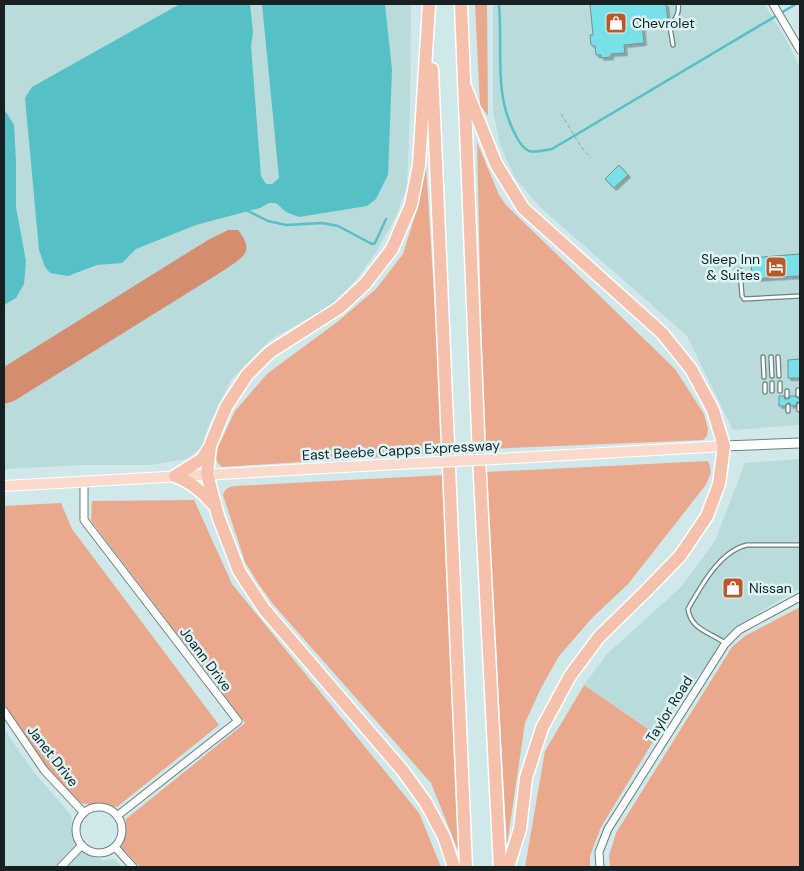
<svg xmlns="http://www.w3.org/2000/svg" width="804" height="871" font-family="'DM Sans',sans-serif">
	<style>
		.built { fill: #badbdc }
		.green { fill: #eaa88d }
		.forest { fill: #d58d6f }
		.water { fill: #55c1c6 }
		.lines { fill: none; stroke-linecap: round; stroke-linejoin: round }
		.stream { stroke: #55c1c6; stroke-width: 2.5 }
		.building { fill: #78e1e7; stroke: #798f90; filter: url(#shadow) }
		.lane-casing { stroke: #6c8283; stroke-width: 5.5 }
		.street-casing { stroke: #6c8283; stroke-width: 9 }
		.secondary-casing { stroke: #6c8283; stroke-width: 11 }
		.primary-casing { stroke: #fff; stroke-width: 12 }
		.highway-casing { stroke: #fff; stroke-width: 15 }
		.path { stroke: #93a6a6; stroke-width: 1; stroke-dasharray: 4 2.5; stroke-linecap: butt }
		.lane { stroke: #fff; stroke-width: 3 }
		.street { stroke: #fff; stroke-width: 7 }
		.secondary { stroke: #fff; stroke-width: 9 }
		.primary { stroke: #f9dacd; stroke-width: 10 }
		.highway { stroke: #f5c1ac; stroke-width: 12 }
		.primary-bridge-casing { stroke: #fff; stroke-width: 12; stroke-linecap: butt }
		.primary-bridge { stroke: #f9dacd; stroke-width: 10 }
		.labels { text-anchor: middle; dominant-baseline: central; stroke-width: 5; stroke-linejoin: round; paint-order: stroke }
		.poi-label { font-size: 14px; fill: #182121; stroke: #ddf5f6; text-anchor: start }
		.street-label { font-size: 14px; fill: #182121; stroke: #ddf5f6 }
	</style>
	<defs>
		<filter id="shadow"><feDropShadow dx="2.5" dy="2.5" stdDeviation="0" flood-color="#0004"/></filter>
	</defs>
	<rect width="100%" height="100%" fill="#d0e8e9"/>
	<!-- built -->
	<path class="built" d="M4 4H411L410 112 407 188 394 220 377 251 357 279 332 305 270 340 231 380 207 429 202 448 187 459 149 465H83L4 469Z
		M493 4H764L786 39 800 67V425L733 430 687 336 540 207 515 178 500 145 493 111Z
		M800 459V588L735 627 655 733 584 685 607 654 681 587 715 541 745 463Z
		M4 729 33 771 71 815 73 838 81 850 92 857 104 860 115 859 122 867H4Z"/>
	<!-- green -->
	<path class="green" d="M475 4H487L488 116 480 105Z
		M424 134 444 453 222 467 218 463 216 458 218 447 235 411 268 373 336 323 376 289 403 254 419 203Z
		M477 142 499 195 506 205 675 369 704 414 708 429 707 436 703 440 484 449Z
		M708 461C713 472 710 476 705 486L628 584 592 618 559 656 541 688 525 723 507 845 486 472Z
		M444 475 461 858 431 783 273 604 258 583 245 562 223 495C225 488 229 487 235 486Z
		M194 500 232 584 419 813 441 867H140L121 847 126 819 245 723 91 521 92 501Z
		M61 503 72 529 219 725 117 807 79 803 45 766 4 704V506Z
		M800 607V867H610L609 856 616 833 732 647 745 636Z
		M584 685 657 735 601 827 590 856V867H525L545 751Z"/>
	<!-- forest -->
	<path class="forest" d="M228 230H238C255 252 244 256 226 269L14 401 4 404V367L208 240Z"/>
	<!-- water -->
	<path class="water" d="M180 4H250L253 32 251 46 261 176 266 184H272L279 178 262 4H385L392 70 388 175 376 199 367 206 299 217 286 212 276 203H269L260 208 196 225 136 249 122 263 97 265 68 276 50 273 45 267 39 250 25 98 32 87Z
		M4 111 6 112 14 125 16 161V207L26 261 24 284 16 298 4 305Z"/>
	<g class="lines">
		<!-- stream -->
		<path class="stream" d="M499 4C503 50 493 94 516 136 519 142 523 148 529 151 536 153 545 150 552 149L796 4
			M248 211 268 221 286 225 322 223 338 226 372 244 375 243 386 219"/>
	</g>
	<!-- building -->
	<path class="building" d="M590 4H666L668 21 642 23 644 43 624 45 625 53 611 54V57L601 58V55H596L595 46 591 45 590 35H593Z
		M619 165 628 175 614 188 605 179Z
		M800 254V276L752 279 751 258Z
		M800 359V378H788V360Z
		M779 396H784L785 399H787L790 398V396H795L797 398H800V402H797L796 405 791 406 790 403H788L785 406H779Z"/>
	<g class="lines">
		<!-- lane casing -->
		<g class="lane-casing">
			<path id="lane" d="M673 45 670 27C675 19 680 13 678 4
				M740 270 742 296 744 299 800 296
				M763 357 764 377
				M771 357 772 376
				M778 357 779 376
				M772 383V391
				M780 383V391
				M765 384V392
				M798 390V395
				M787 391V396
				M799 405V410
				M788 406V411
				M725 643C710 632 691 630 688 609 701 586 720 551 747 545H800"/>
		</g>
		<!-- street casing -->
		<g class="street-casing">
			<path id="street" d="M773 4 800 50
				M84 481V520L238 721 117 816
				M4 711 44 770 84 813
				M76 830a23 23 0 1 1 46 0a23 23 0 1 1-46 0Z
				M115 847 133 867
				M61 867 82 845
				M600 867 599 852 608 829 725 644 739 630 800 597"/>
		</g>
		<!-- secondary casing -->
		<g class="secondary-casing">
			<path id="secondary" d="M724 446 800 443"/>
		</g>
		<!-- primary casing -->
		<g class="primary-casing">
			<path id="primary" d="M532 457 724 446
				M4 486 397 464"/>
		</g>
		<!-- highway casing -->
		<g class="highway-casing">
			<path id="highway" d="M461 4 479 457 500 867
				M429 5 419 165 411 205 392 249 365 284 339 308 270 352 247 375 226 407 210 446 207 474 218 516 239 571 264 609 403 771 426 803 444 837 454 867
				M432 69 466 867
				M464 84 496 164 523 208 662 333 691 369 713 410 724 446 719 484 707 516 680 556 645 592 599 637 570 676 542 728 526 778 520 829 508 867
				M175 476C191 482 202 491 213 504
				M175 476 202 459 209 448"/>
		</g>
		<!-- path -->
		<path class="path" d="M561 114 582 148 591 158"/>
		<!-- lane -->
		<use href="#lane" class="lane"/>
		<!-- street -->
		<use href="#street" class="street"/>
		<!-- secondary -->
		<use href="#secondary" class="secondary"/>
		<!-- primary -->
		<use href="#primary" class="primary"/>
		<!-- highway -->
		<use href="#highway" class="highway"/>
		<!-- primary-bridge casing -->
		<g class="primary-bridge-casing">
			<path id="primary-bridge" d="M397 464 532 457"/>
		</g>
		<!-- primary-bridge -->
		<use href="#primary-bridge" class="primary-bridge"/>
	</g>
	<!-- icons -->
	<defs>
		<g id="shop-square" transform="scale(1.125)"><rect x="-9" y="-9" width="18" height="18" rx="4" fill="#bc5727" stroke="#ddf5f6"/><path d="M-5-2.5h2.3a2.7 3.5 0 0 1 5.4 0H5L5.5 6h-11ZM-1.5-2.5h3a1.5 2.3 0 0 0-3 0Z" fill="#fff"/></g>
		<g id="hotel-square" transform="scale(1.125)"><rect x="-9" y="-9" width="18" height="18" rx="4" fill="#bc5727" stroke="#ddf5f6"/><path d="M-6-4.5h1.5V1H6V5H4.5V3h-9V5H-6ZM-4 0a1.8 1.8 0 1 1 3.6 0ZM.5 0V-2.5h3Q6-2.5 6 0Z" fill="#fff"/></g>
	</defs>
	<g fill-rule="evenodd">
		<use href="#shop-square" x="616" y="23"/>
		<use href="#hotel-square" x="776" y="267"/>
		<use href="#shop-square" x="733" y="588"/>
	</g>
	<g class="labels">
		<!-- poi labels -->
		<g class="poi-label">
			<text x="632" y="23">Chevrolet</text>
			<text x="760" y="259" text-anchor="end">Sleep Inn<tspan x="760" dy="16">&amp; Suites</tspan></text>
			<text x="749" y="588">Nissan</text>
		</g>
		<!-- street labels -->
		<g class="street-label">
			<text transform="translate(401 450) rotate(-3)">East Beebe Capps Expressway</text>
			<text transform="translate(206 659) rotate(53)">Joann Drive</text>
			<text transform="translate(669 709) rotate(-58)">Taylor Road</text>
			<text transform="translate(53 756) rotate(52)">Janet Drive</text>
		</g>
	</g>
	<!-- border -->
	<rect width="804" height="871" fill="none" stroke="#182121" stroke-width="10"/>
</svg>
